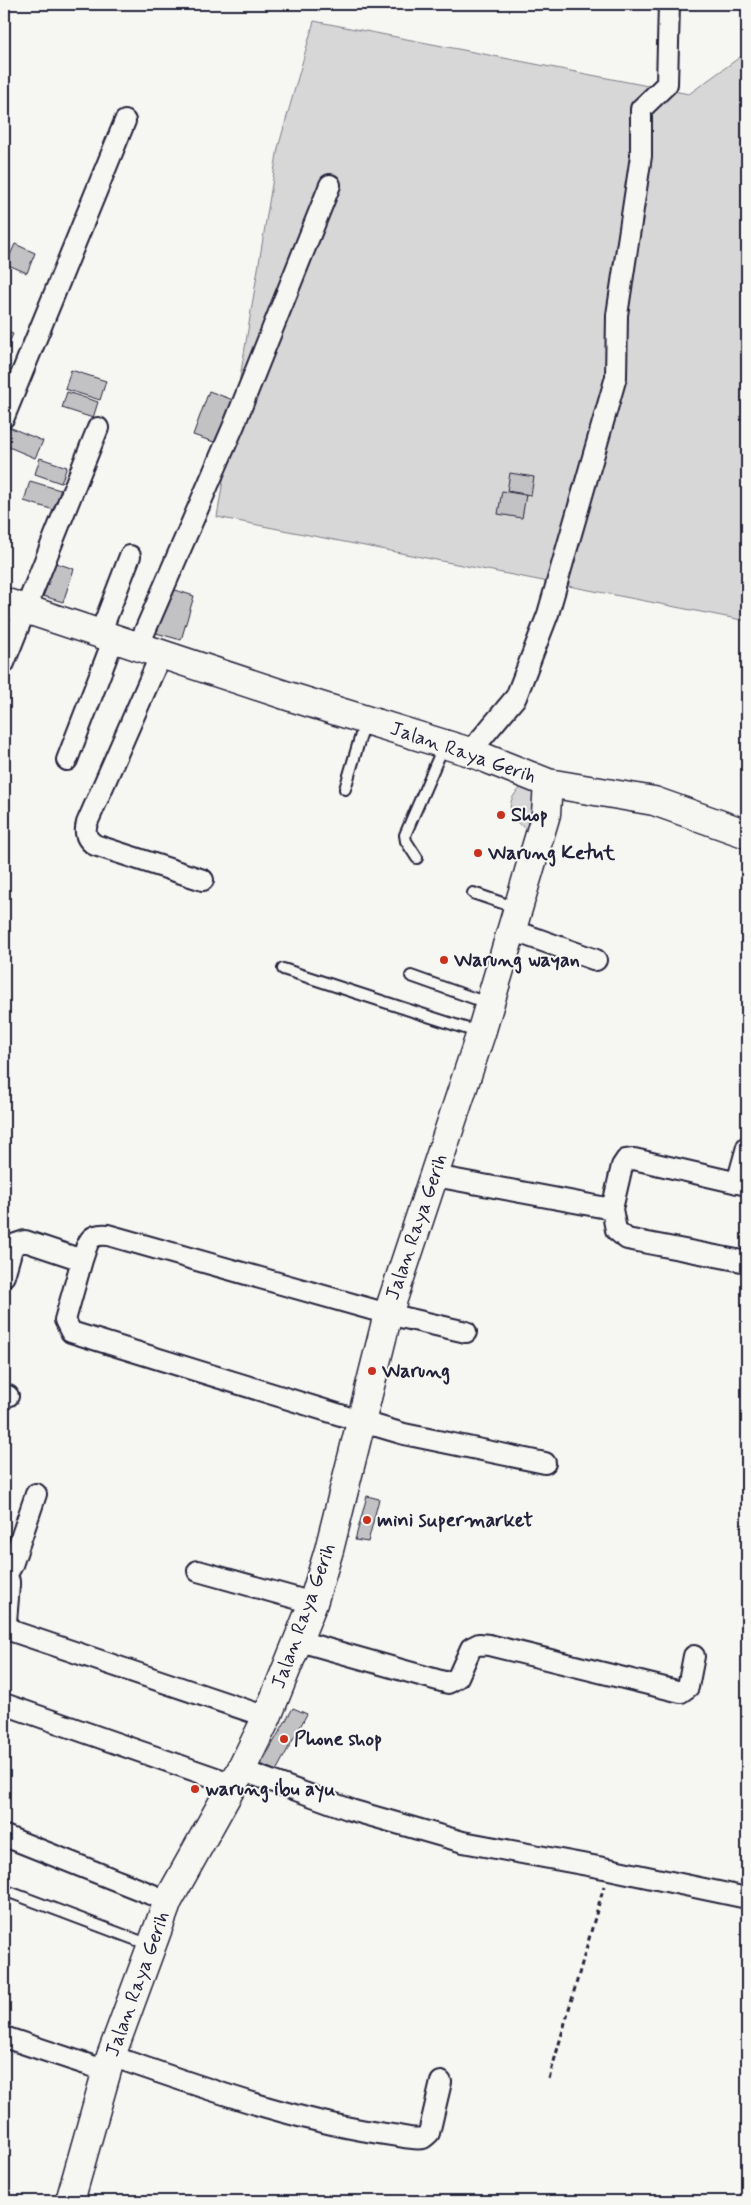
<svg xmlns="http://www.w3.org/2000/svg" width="751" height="2205" font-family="Mynerve,sans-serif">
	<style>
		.green { fill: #d7d7d7; stroke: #7c7c89 }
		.building { fill: #c2c2c4; stroke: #22223b }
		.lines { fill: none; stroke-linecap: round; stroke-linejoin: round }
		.lane-casing { stroke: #22223b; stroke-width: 14 }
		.street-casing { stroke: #22223b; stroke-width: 24 }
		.secondary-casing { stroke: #22223b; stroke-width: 31 }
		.path { stroke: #22223b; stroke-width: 3; stroke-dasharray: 5 4; stroke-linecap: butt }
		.lane { stroke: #f6f6f2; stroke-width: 10 }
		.street { stroke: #f6f6f2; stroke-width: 20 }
		.secondary { stroke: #f6f6f2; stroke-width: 28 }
		.poi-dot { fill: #c8321e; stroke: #f6f6f2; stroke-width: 2 }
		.labels { text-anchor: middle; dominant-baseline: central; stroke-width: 4; stroke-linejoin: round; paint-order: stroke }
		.street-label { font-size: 20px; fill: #22223b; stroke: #f6f6f2 }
		.poi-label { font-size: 20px; font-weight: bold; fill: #22223b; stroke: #f6f6f2; text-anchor: start }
	</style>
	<rect width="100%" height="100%" fill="#f6f6f2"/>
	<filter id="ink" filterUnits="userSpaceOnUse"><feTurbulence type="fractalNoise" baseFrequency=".02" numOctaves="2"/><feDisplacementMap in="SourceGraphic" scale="10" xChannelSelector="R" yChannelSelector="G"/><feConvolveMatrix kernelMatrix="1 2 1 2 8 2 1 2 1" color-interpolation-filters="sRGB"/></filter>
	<g filter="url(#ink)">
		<!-- green -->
		<path class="green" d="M314 21 689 94 747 52V621L217 517 278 148Z
			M524 786H539L529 829C506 822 504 798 524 786Z"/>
		<!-- building -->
		<path class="building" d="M15 244 35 253 27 273 6 264Z
			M4 330 13 334 4 354Z
			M71 370 106 381 100 400 65 389Z
			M209 391 233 400 217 443 193 435Z
			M67 392 98 402 93 418 62 408Z
			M9 427 43 441 35 458 4 445Z
			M40 458 67 467 61 483 35 474Z
			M510 473 534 477 531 495 507 491Z
			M30 481 67 492 61 512 24 501Z
			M502 491 526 495 522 518 498 514Z
			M53 562 74 569 63 602 43 596Z
			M169 588 194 596 181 640 156 633Z
			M367 1496 379 1499 368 1542 355 1540Z
			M293 1708 307 1714 276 1771 261 1764Z"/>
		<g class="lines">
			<!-- lane casing -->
			<g class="lane-casing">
				<path id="lane" d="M345 789 365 721
					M417 858 406 841 405 835 444 745
					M473 893 517 908
					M283 969 480 1033
					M411 976 490 1004
					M4 1890 150 1945"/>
			</g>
			<!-- street casing -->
			<g class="street-casing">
				<path id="street" d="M4 417 125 121
					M100 634 130 556
					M138 647 234 425 330 185
					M161 654 87 823C84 833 86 839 95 845L203 880
					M4 663 98 428
					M470 752 516 697 548 614 616 377 617 315 641 156V109L667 84 669 4
					M67 760 114 638
					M512 930 596 960
					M435 1176 612 1209 622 1166 626 1160 634 1159 747 1185
					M737 1183 747 1147
					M612 1209 616 1230 627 1239 747 1262
					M82 1260C88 1244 87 1233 108 1235L388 1314 466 1332
					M4 1276 13 1245 25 1241 82 1260 65 1320 71 1332 360 1421 404 1434 545 1463
					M4 1395 8 1396
					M198 1571 313 1603
					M4 1575 9 1581V1585L6 1622 12 1631 267 1717
					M6 1576 12 1565 36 1494
					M299 1641 448 1683 458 1677 471 1648 479 1644 489 1645 681 1692 688 1687 694 1656
					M4 1704 233 1784
					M241 1770 351 1810 463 1842 609 1869 747 1898
					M5 1836 168 1901
					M4 2037 107 2071
					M111 2056C202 2087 297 2122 392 2135 401 2136 414 2140 423 2138 425 2137 427 2135 429 2133L441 2082"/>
			</g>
			<!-- secondary casing -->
			<g class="secondary-casing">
				<path id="secondary" d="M4 602 291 697 470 752 548 783 546 814 481 1033 388 1314 329 1550 313 1603 267 1717 241 1770 168 1901 111 2056 70 2201
					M548 783 654 801 747 834"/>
			</g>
			<!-- path -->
			<path class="path" d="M549 2079 604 1886"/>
			<!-- lane -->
			<use href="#lane" class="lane"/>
			<!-- street -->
			<use href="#street" class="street"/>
			<!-- secondary -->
			<use href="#secondary" class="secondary"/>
		</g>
	</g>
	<!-- markers -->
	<g class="poi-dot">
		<circle cx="501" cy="815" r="5"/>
		<circle cx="478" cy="853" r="5"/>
		<circle cx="444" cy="960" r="5"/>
		<circle cx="372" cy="1371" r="5"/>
		<circle cx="367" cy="1520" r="5"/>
		<circle cx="284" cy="1739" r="5"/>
		<circle cx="195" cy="1789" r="5"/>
	</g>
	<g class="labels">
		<!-- street labels -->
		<g class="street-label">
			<text transform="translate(463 753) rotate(19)">Jalan Raya Gerih</text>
			<text transform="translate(417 1227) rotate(-71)">Jalan Raya Gerih</text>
			<text transform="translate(304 1616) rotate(-70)">Jalan Raya Gerih</text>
			<text transform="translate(138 1984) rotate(-70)">Jalan Raya Gerih</text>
		</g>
		<!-- poi labels -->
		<g class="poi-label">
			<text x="511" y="815">Shop</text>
			<text x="488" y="853">Warung Ketut</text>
			<text x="454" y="960">Warung wayan</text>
			<text x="382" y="1371">Warung</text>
			<text x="377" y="1520">mini supermarket</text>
			<text x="294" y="1739">Phone shop</text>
			<text x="205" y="1789">warung ibu ayu</text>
		</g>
	</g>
	<!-- margin -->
	<rect width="751" height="2205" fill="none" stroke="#f6f6f2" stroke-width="20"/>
	<rect x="10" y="10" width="731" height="2185" fill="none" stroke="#22223b" stroke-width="2" filter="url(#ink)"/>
</svg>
